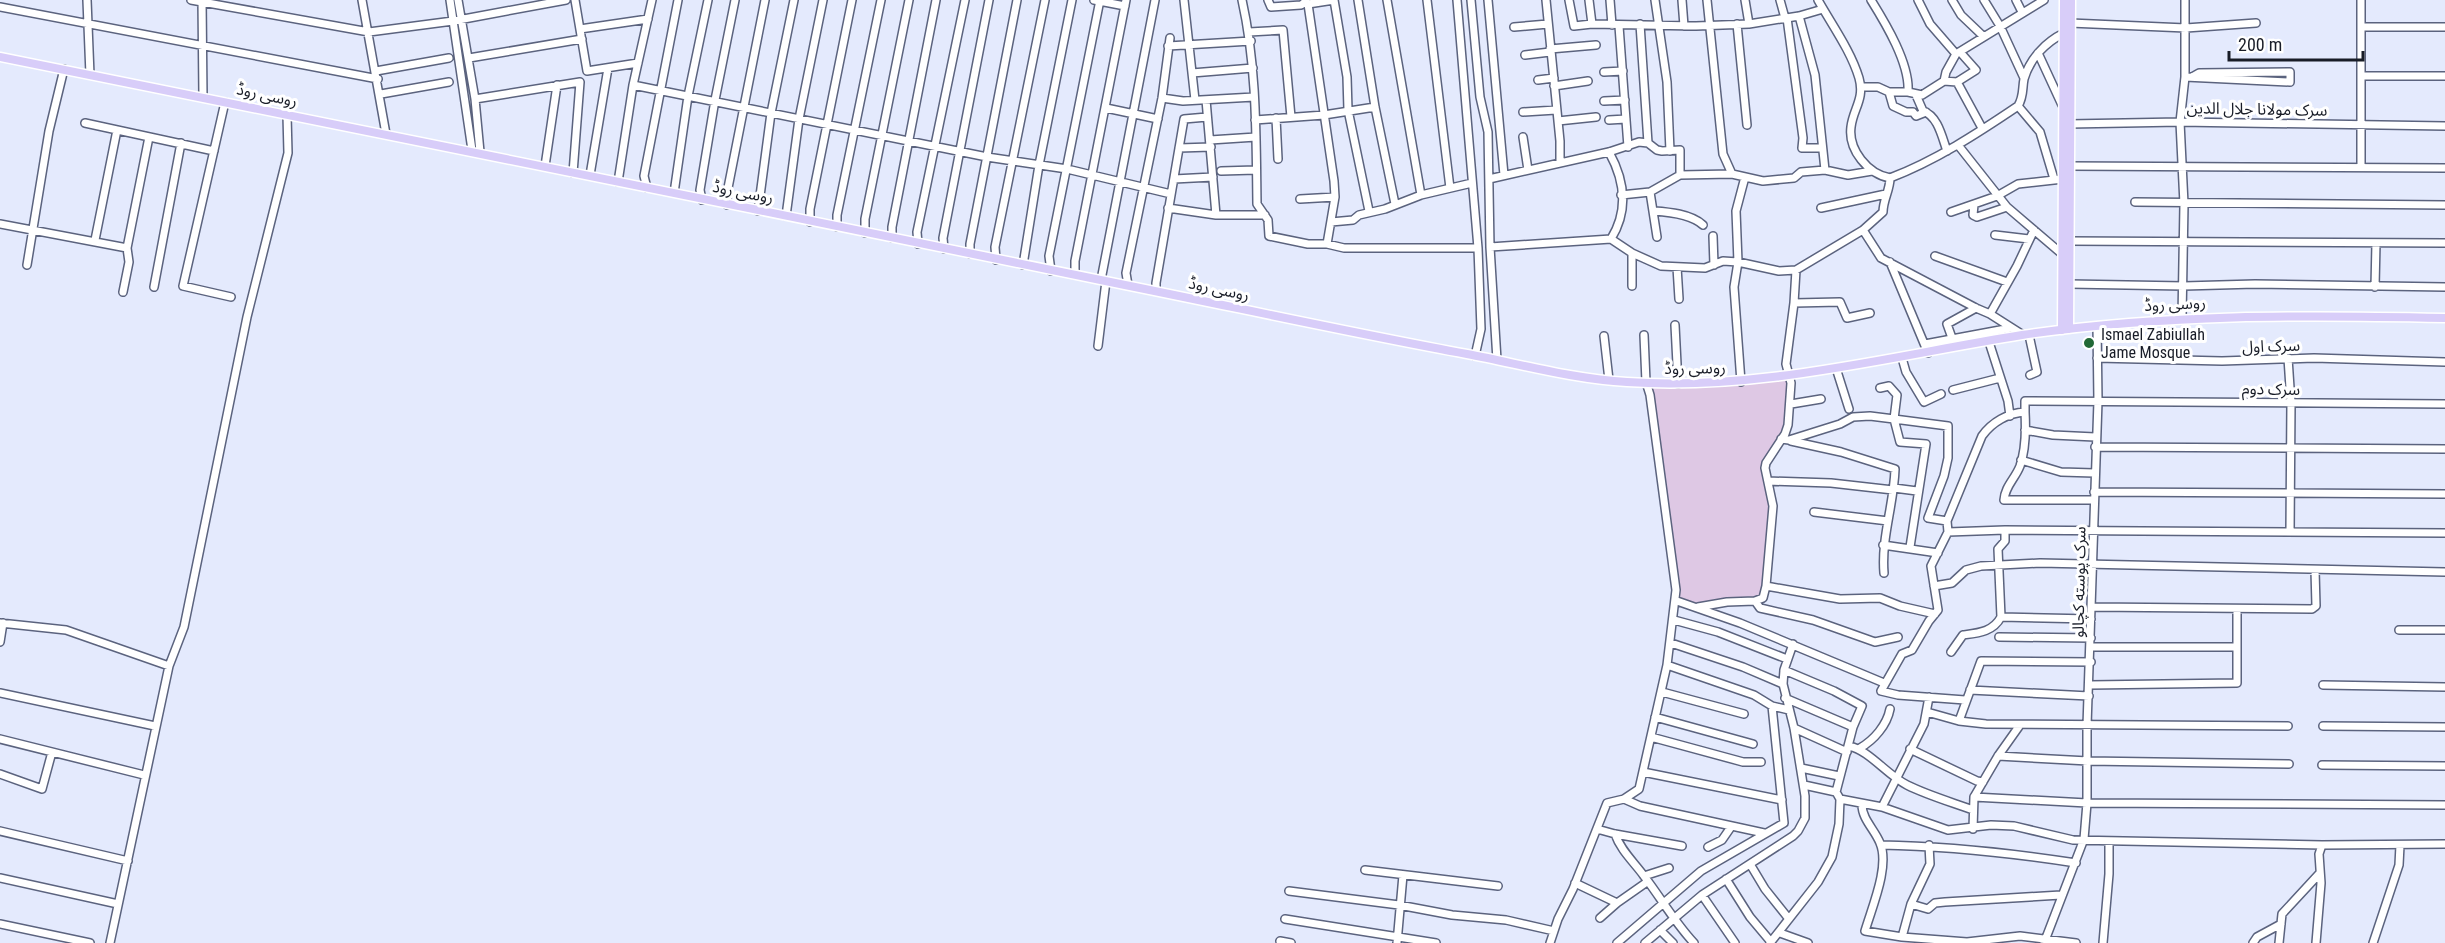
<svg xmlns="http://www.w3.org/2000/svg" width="2445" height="943" font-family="'Roboto Condensed','Noto Sans Arabic',sans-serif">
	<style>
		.green { fill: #dec8e4 }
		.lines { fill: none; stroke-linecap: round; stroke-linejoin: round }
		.minor-casing { stroke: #5b637e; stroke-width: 10 }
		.major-casing { stroke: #fff; stroke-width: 11 }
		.minor { stroke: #fff; stroke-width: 7 }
		.major { stroke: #d8cdf9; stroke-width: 8 }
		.poi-dot { fill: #226936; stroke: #fff; stroke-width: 2 }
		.labels { text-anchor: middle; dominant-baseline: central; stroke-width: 6; stroke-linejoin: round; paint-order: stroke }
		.street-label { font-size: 16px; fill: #181c27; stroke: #fff }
		.poi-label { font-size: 16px; fill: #181c27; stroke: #fff; text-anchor: start }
	</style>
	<rect width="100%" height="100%" fill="#e4eafd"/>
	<!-- green -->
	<path class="green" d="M1790 375 1788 425 1766 463 1773 506 1763 598 1698 607 1677 601 1646 382Z"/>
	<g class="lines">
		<!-- minor casing -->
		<g class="minor-casing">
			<path id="minor" d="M87 0 90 75
				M191 0 369 32 453 21 566 0
				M202 0 203 97
				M362 0 386 134
				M450 0 472 150
				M458 0 475 99 480 152
				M575 0 587 71 638 63
				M1094 0 1125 6
				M1184 0 1195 100
				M1242 0C1257 67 1256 136 1257 204L1268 220 1269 236 1308 244H1327L1344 248H1478
				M1268 0 1271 7 1301 5 1306 2
				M1305 0 1308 4 1334 181 1335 197 1327 244
				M1334 0 1347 77 1348 110 1369 211
				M1358 0 1375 107 1395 204
				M1387 0 1421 195
				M1427 0 1450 188
				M1457 0 1478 248 1481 329 1475 356
				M1471 0 1480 97 1488 132 1490 247 1497 360
				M1488 0 1504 175
				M1546 0 1560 141V163
				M1569 0 1574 26 1592 24 1696 26 1749 24 1799 16 1823 9
				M1589 0 1592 24
				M1610 0 1612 25
				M1655 0 1667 82 1670 151
				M1682 0 1684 26
				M1707 0 1723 154 1732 174
				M1745 0 1749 24
				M1780 0 1785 18
				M1871 0C1886 24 1910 64 1908 92
				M1918 0 1930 24 1956 54
				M1952 0 1961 15 1983 36
				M1984 0 2000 26 2024 78
				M2016 0 2022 12
				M1308 4 1334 0
				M0 7 378 79
				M1799 16 1815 75 1825 170
				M1787 18 1803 138 1802 148H1822
				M2070 23 2186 28 2256 23
				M1640 24 1648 143
				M1737 24 1747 125
				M1619 26 1628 147
				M1514 27 1548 24
				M2361 27H2445
				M580 29 648 19
				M1249 32 1283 30 1291 117
				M1168 46 1251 41
				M1550 49 1596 45
				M2038 53 2062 105
				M1525 55 1550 52
				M469 58 582 39
				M376 71 449 58
				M1604 72 1623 71
				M1192 73 1253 68
				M2362 76H2445
				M2185 77 2290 82V72L2199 73 2192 77
				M1538 80 1554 78
				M1944 81 1957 82 1982 128
				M1957 82 1976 70 1960 52
				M633 85 987 157 1067 169 1171 194
				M1554 86 1588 81
				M1861 87H1878L1889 92H1908L1922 95 1944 81 1946 72 1956 54 2044 0
				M1889 92 1893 106 1906 112H1913L1916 116 1926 112
				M381 94 449 82
				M1916 95 1923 111C1938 116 1942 137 1947 151
				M1162 98 1183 101 1254 97
				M475 99 580 82 573 173
				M1206 100 1216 215
				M1604 101 1625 100
				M225 102 183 286 231 297
				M2018 106 2040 132 2054 179
				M1106 108 1158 119
				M1523 112 1556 110
				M1276 118 1278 159
				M1255 120 1324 115 1375 107
				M1609 120 1626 119
				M1558 121 1596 117
				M85 123 214 151
				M2069 124 2180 122 2445 126
				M1523 137 1528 170
				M1210 140 1256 137
				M1958 145 2007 207 2062 254
				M1179 148 1211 147
				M1609 152C1625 181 1629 210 1611 239
				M545 166 557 85
				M2069 166 2445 168
				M2361 167V0
				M1221 171 1256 170
				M590 175 608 68
				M1890 178C1935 161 1978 133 2018 106 2024 96 2022 89 2024 79 2030 58 2046 42 2064 33
				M1174 179 1213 177
				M1489 179 1609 152 1639 142 1648 143 1657 150 1662 151 1680 150V175
				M618 182 633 85 652 0
				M647 188 644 176 678 0
				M1650 192 1657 237
				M674 193 688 96 708 0
				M1621 195 1650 192 1680 175 1732 174 1763 181 1794 178 1801 172 1825 170 1848 175 1872 171
				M1300 199 1335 197
				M702 200 700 190 715 100 735 0
				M2135 202 2445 205
				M727 205V193L765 0
				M1974 205 1973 215 1977 217 2007 207
				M1168 208 1216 215H1265
				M1821 208 1886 194
				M758 211 771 113 794 0
				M1654 211C1669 212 1691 214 1703 225
				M1951 212 1997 196 2018 184 2063 179
				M786 216 799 119 823 0
				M810 222V209L852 0
				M1331 222 1353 220 1359 215 1385 209 1421 195 1472 183
				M0 224 127 248 129 262 123 292
				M837 227V215L881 0
				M1863 230 1881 258 1976 308 1990 314 2023 335
				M865 233V219L909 0
				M1995 235 2029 239
				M1713 236 1714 265
				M892 238V227L936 0
				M95 240 117 130
				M2069 241 2445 243
				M918 244 917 232 965 0
				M1490 247 1611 239 1632 253 1661 266 1705 268 1723 261 1738 262 1779 271 1796 270 1863 230 1883 212C1883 200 1890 190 1890 178 1868 174 1848 150 1851 127 1853 109 1865 99 1859 78 1851 51 1832 25 1818 0
				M127 248 149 137
				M944 249 943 238 989 0
				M1632 253V286
				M970 254V244L1017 0
				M1935 256 2007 282
				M996 260 995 247 1045 0
				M1890 262 1928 353
				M27 265 49 131 64 69
				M1023 265 1039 165 1072 0
				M1677 267 1679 299
				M1051 271 1049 256 1100 0
				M1075 275V261L1126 0
				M1101 280 1155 0
				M2069 284 2184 286 2255 284 2445 287
				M1128 285 1126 273 1162 98 1170 38
				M154 287 181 143
				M2375 287 2376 243
				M1156 291V283L1184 119 1207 117
				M1794 303 1840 302 1847 318 1870 313
				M1990 314 2017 266 2034 230
				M2182 318 2184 204 2180 122 2185 77V0
				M1675 325 1678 384
				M2029 335 2037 372 2030 375
				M1604 336 1609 380
				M1952 338 1947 324 1976 308
				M1989 342 2008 401 2010 416
				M1925 344 2011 328
				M1098 346 1106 281
				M1902 358 1906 372 1924 402 1941 394
				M2097 358 2222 361 2314 358 2445 362
				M2288 358 2291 403 2290 532
				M1836 368 1849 409
				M1741 382 1734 287 1738 262 1736 211 1745 177
				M1880 388 1889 386 1897 395 1894 419 1948 426V458L1944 476 1928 518 1947 521
				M1953 390 2000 378
				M1791 404 1821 399
				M2025 412V401H2030L2445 404
				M2025 430 2053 435 2095 437
				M1781 439 1789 440 1840 424 1853 417 1870 416 1894 419 1900 442 1926 444 1910 547
				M1791 441 1841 452 1895 469C1894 504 1881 538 1884 573
				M2095 447 2445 449
				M2021 460 2061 472 2094 473
				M1768 481 1831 483 1893 490
				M1894 488 1917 491
				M2094 492 2445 494
				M1814 512 1888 521
				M1948 532 2005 530 2445 533
				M1883 545 1938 553
				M1766 586 1840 599 1880 598 1900 606 1935 614
				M1934 586 1952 583 1966 570 1981 566 2040 563 2445 572
				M1677 601 1740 623 1884 683
				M1755 601 1760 608 1813 620 1875 642 1898 637
				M1698 607 1727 602 1755 601 1763 598 1766 586 1773 506 1765 468 1766 463 1785 434 1788 425 1791 383 1786 364 1794 303 1796 270
				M2091 607 2312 609 2316 606 2315 570
				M2001 617 2091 619
				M1674 620 1718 632 1787 659
				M0 623 66 630 169 666
				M2399 630H2445
				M1999 637 2091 638
				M0 642 3 623
				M1671 643 1743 667 1783 684
				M2091 647H2237
				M1951 652 1963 635C1978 633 1993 632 2001 617L1998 549 2005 541V530
				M1667 665 1754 695 1772 706 1789 710
				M2090 685 2237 683V609
				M2323 685 2445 687
				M1970 690 2089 696
				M1662 692 1744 714
				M0 693 155 726
				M1785 698 1853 727
				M1965 700 1898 695 1881 691 1902 654 1912 650 1929 621 1938 610 1931 566 1948 532 1947 521 1982 436C1992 422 2008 413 2025 412 2026 430 2026 449 2020 466 2015 479 2005 486 2004 500H2094
				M1927 712 1959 721 1986 724 2288 726
				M1655 717 1753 744
				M1959 721 1981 661 2091 662
				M2323 726 2445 727
				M1794 728 1847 752
				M1651 737 1743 762H1761
				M0 739 144 775
				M1849 746C1869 750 1887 775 1907 785 1927 795 1951 802 1973 810
				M1860 748C1874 740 1887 725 1890 709
				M1910 749 1977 781 1983 782
				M1998 756 2088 761 2289 764
				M2322 765 2445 766
				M1801 768 1839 776
				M1643 772 1782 800
				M0 774 42 789 52 752
				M1804 785 1836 792
				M1974 797 2087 803 2445 805
				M1624 799 1640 806 1764 833
				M1840 799 1882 807 1948 830 1991 825 2014 826 2073 840 2322 845 2445 844
				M1862 805C1862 819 1875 830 1880 843 1890 866 1872 907 1865 931L1902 937 1967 942 2020 936 2076 943
				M1882 807 1924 724 1929 697
				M1597 829 1615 834 1682 846
				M1973 829 1974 797 1998 756 2020 725
				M0 831 128 861
				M1615 834C1621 851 1634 862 1644 876 1661 898 1675 923 1694 943
				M1881 845C1947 846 2011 853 2076 863
				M1708 847 1722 840 1731 827
				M1750 864 1765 889 1789 919
				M1365 870 1498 886
				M1644 876 1669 868
				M0 878 118 904
				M1726 879 1750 917 1771 942
				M1575 883 1617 903
				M1289 891 1399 905 1452 915 1506 920 1554 931
				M1702 895 1735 943
				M1911 904 1928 909 1935 903 1945 902 2061 895
				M1600 918 1617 903 1647 882
				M1285 919 1436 943
				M0 924 90 943
				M1660 930 1673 943
				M1780 933 1808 943
				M1902 937 1911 904 1930 864 1929 845
				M1280 941 1291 943
				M110 943 169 666 184 627 247 317 288 153 287 115
				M1397 943 1403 875
				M1550 943 1558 919 1573 889 1607 803 1624 799 1639 789 1667 665 1676 590 1650 395 1646 382 1644 335
				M1617 943 1701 871 1784 823 1772 706
				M1645 943 1702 895 1793 836 1798 831 1805 818V796L1794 728 1783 684 1784 670 1793 644
				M1770 943 1818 882 1832 857 1839 824 1840 799 1836 792 1853 727 1862 706 1834 691 1784 670
				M2044 943 2084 839 2087 803V726L2098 401 2097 326
				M2103 943 2109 874V842
				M2253 943 2257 937 2281 924
				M2279 943 2282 914 2319 874
				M2316 943 2321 883 2319 854 2322 845
				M2373 943 2399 865 2400 845"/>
		</g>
		<!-- major casing -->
		<g class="major-casing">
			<path id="major" d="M0 57C375 130 750 209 1125 285 1239 308 1353 333 1467 354 1520 364 1573 379 1627 382 1761 391 1890 356 2022 335 2165 314 2301 315 2445 318
				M2069 329 2071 0
				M2062 330 2064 0"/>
		</g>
		<!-- minor -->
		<use href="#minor" class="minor"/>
		<!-- major -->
		<use href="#major" class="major"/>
	</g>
	<!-- markers -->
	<circle class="poi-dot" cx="2089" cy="343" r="6"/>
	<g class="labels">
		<!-- street labels -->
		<g class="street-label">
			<text transform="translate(267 95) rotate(12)">روسی روڈ</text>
			<text transform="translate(2257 109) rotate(1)">سرک مولانا جلال الدین</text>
			<text transform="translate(743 192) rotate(11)">روسی روڈ</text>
			<text transform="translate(1219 289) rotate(12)">روسی روڈ</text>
			<text transform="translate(2175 304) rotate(-3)">روسی روڈ</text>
			<text transform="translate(2271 346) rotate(-2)">سرک اول</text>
			<text transform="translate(1695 368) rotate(-1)">روسی روڈ</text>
			<text transform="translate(2271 389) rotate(1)">سرک دوم</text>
			<text transform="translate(2079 582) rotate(-89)">سرک پوسته کچالو</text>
		</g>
		<!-- poi labels -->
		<g class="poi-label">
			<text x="2101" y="334">Ismael Zabiullah<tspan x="2101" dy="18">Jame Mosque</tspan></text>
		</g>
	</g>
	<!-- scale -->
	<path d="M2229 51v9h134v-9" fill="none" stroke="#181c27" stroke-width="3"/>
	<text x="2238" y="51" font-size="18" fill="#181c27" stroke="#ffffff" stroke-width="4.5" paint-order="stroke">200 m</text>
</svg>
